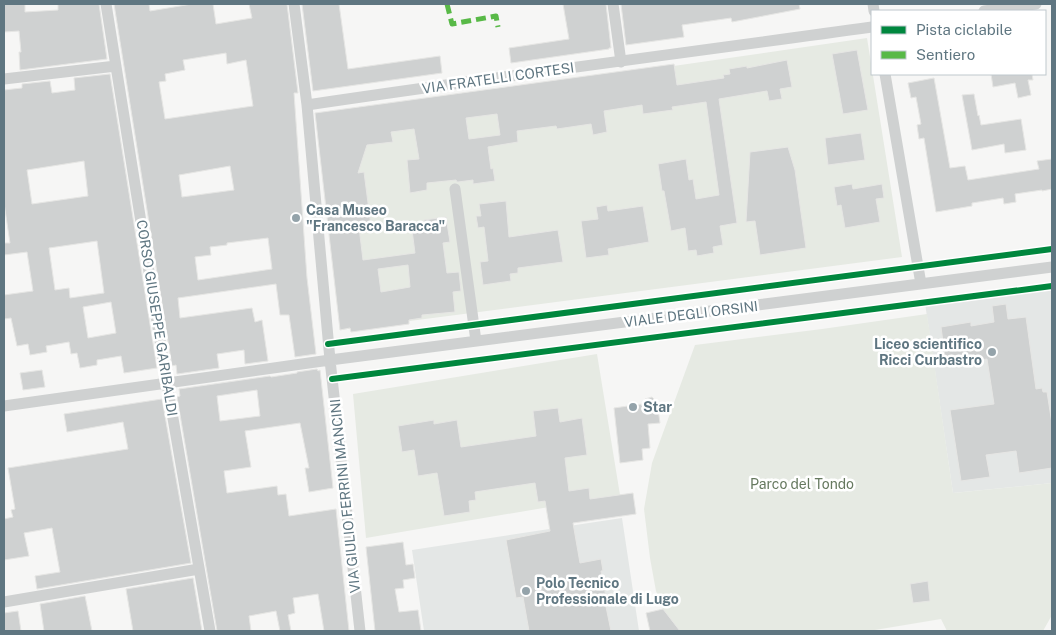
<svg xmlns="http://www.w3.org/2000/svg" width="1056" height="635" font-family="'Public Sans',sans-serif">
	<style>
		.built { fill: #e4e7e6 }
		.green { fill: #e6eae3 }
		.building { fill: #cfd1d1; stroke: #e6e6e4; fill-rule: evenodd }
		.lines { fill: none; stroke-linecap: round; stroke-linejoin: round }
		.minor { stroke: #cfd1d1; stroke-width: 11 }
		.quiet { stroke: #58b947; stroke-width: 5; stroke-dasharray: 10 5; stroke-linecap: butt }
		.cycleway-casing { stroke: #fff; stroke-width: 9 }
		.cycleway { stroke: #00873e; stroke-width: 6 }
		.poi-dot { fill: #94a3aa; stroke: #fff; stroke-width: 2 }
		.labels { text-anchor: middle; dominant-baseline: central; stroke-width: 5; stroke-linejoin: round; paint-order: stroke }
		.street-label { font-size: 14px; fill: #5f7681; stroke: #fff }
		.poi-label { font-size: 14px; font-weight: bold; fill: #5f7681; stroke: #fff; text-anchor: start }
		.park-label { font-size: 14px; fill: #66795f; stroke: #fff }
	</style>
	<rect width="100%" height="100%" fill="#f6f6f5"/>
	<!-- built -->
	<path class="built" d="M1052 286V483L953 493 925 303Z
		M622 518 639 631H424L412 550Z"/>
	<!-- green -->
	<path class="green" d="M867 38 902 257 340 330 320 117Z
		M927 314 953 493 1052 483V615L1043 631H947L941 619 869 631H680L663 609 656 591 650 558 644 509 652 463 695 345 822 329Z
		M597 354 620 495 366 538 353 394Z"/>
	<!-- building -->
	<path class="building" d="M4 4H25V12L58 10V4H99L107 59 20 70 19 52H21L19 31 4 32Z
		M114 4H149L150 11 192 4H213L216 24 252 18 249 4H287L298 93H294L307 278 316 354 295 357 289 315H280L276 284 178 298 180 318 252 308 255 322 262 320 268 361 245 364 244 350 217 354 219 368 177 374 176 365 172 366ZM226 53 227 64 246 60 253 106 165 119 159 82 166 81 165 74 185 70 183 60ZM230 166 234 190 182 197 179 175ZM268 238 272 269 198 280 195 257 211 255 210 247 227 245V243Z
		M302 4H339L348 69 440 56 442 73 313 91Z
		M563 4H606L611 48H609V49L511 63 509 48 569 39Z
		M621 4H799L800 9 732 22 731 18 682 25 684 37 626 45Z
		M857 50 868 110 843 114 832 54Z
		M787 60 792 87 780 89 782 99 769 101 767 91 719 99 737 223 720 226 723 245 713 247 714 253 697 256 696 250 688 251 685 228 671 231 664 191H662L658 164 686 159 689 180 693 179 696 199 719 195 706 102 672 107 673 110 643 114 642 105 604 111 607 132 593 135 591 124 557 129 556 126 517 131 518 142 488 147 491 169 493 168 495 181 473 184V180L458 182H457L456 180 427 183V190L410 193 407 160 419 159 414 129 391 132 393 142 367 145 358 173 364 172 371 226 359 227 363 260 415 253 412 230 425 228 424 220 446 217 450 242 443 243 447 273 459 272 461 291 453 292 455 312 422 315V318L409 320V324L351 332 350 328 340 330 315 113 674 64 677 85 724 78 723 75 730 74 729 69 747 66V68ZM497 114 500 135 469 139 466 118ZM408 265 410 287 381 292 378 269Z
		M110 74 157 368 124 373 121 356 97 360V365L80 368 77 353 71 354 69 342 46 346 47 352 30 355 28 344 17 346 11 318 4 319V295L33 291 27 252 4 255V243H10L4 203V90L22 88V84L50 81 52 93 75 90 74 78ZM84 161 88 196 32 204 27 170ZM97 241 104 293 70 298 69 288 55 290 49 248ZM111 302 116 333 88 338 83 307Z
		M991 74H1032L1033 80H1028L1031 95 1018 98 1015 83 993 87Z
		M934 78 950 168 965 166 968 180 1039 169 1037 161 1052 159V189L1042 191V190L1015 194 1016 202 1004 204 1003 198 972 203V206L936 212 924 138 919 139 917 125 921 124 916 97 911 98 908 83Z
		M974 94 978 116 979 115 981 125 1021 119 1026 150 1005 153 1004 144 972 150 962 95Z
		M861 133 865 160 828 165 825 138Z
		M788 147 795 170 806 248 760 255 755 221 746 222 750 152Z
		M852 184 853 189 882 184 884 198 876 199 880 222 845 228 841 205 837 206 834 187Z
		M506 201 509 237 558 230 563 262 518 268V273L510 274 511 281 483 285 480 262 488 261 484 227 478 228 476 216H481L479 204Z
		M607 205 608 211 643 206 649 242 608 249 609 255 586 258 581 221 598 219 596 207Z
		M1006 304 1008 319 1026 317 1036 389 1042 388 1043 392H1047L1052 424V468L1019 473 1016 451 986 455 990 477 961 481 950 410 994 404 987 359 946 365 941 327 971 322V326L994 322 992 306Z
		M317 369 318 371 320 370 333 488 309 492 305 468H309L300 423 245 431 251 467 224 471 227 493 277 486 278 495 286 494 289 516 336 509 349 631H324L318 594 293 598 295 613 288 615 291 631H280L276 611 249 616 251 631H217L177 397 180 396 179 389 270 376 271 377 297 373V372ZM257 390 260 416 220 421 217 396Z
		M42 370 45 387 23 390 20 373Z
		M652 397 657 402 660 423 648 424 650 448 642 449 643 460 620 463 614 408 642 404 645 399Z
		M162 399 191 563 37 589 35 576 60 572 52 528 24 533 29 556 4 560V519L13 517 11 510 15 509 8 468 128 449 123 422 67 432 64 414Z
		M558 408 560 422 582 418 587 455 565 458 569 491 589 488 590 499 633 493 636 514 573 523 580 563 601 559 603 571H601L607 602H605L611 631H529L523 597 516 598 506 540 550 531 545 501 538 502 535 483 475 492 476 500 469 501 470 512 444 516 437 473 418 476 414 450 402 452 398 426 434 420V424L457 420 461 447 536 436 533 411Z
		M403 542 406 565 413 564 415 578 403 580 404 588 395 589 399 612 418 610 421 631H375L366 547Z
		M193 578 202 631H133L126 589Z
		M928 581 930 601 913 603 910 584Z
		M85 596 92 631H44L40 604Z
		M663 609 680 631H650L646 613Z
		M18 611 21 631H4V613Z"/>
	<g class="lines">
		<!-- minor -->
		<path class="minor" d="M106 4 167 384 210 631
			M294 4 307 105 330 360 360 631
			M613 4 621 62
			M873 4 874 11
			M984 11 1036 4
			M885 74 921 284
			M4 79 116 66
			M307 105C495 77 684 53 872 27
			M455 189 476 341
			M4 406 330 360 1052 267
			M4 602 199 569"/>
		<!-- quiet -->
		<path class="quiet" d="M447 4 452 24 496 16 498 27"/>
		<!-- cycleway casing -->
		<g class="cycleway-casing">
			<path id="cycleway" d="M328 344 1052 249
				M332 379 1052 286"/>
		</g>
		<!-- cycleway -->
		<use href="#cycleway" class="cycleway"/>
	</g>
	<!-- markers -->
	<g class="poi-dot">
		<circle cx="296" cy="218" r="5"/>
		<circle cx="992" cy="352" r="5"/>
		<circle cx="633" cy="407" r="5"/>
		<circle cx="526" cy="591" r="5"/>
	</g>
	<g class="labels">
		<!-- street labels -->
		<g class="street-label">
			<text transform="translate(498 78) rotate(-8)">VIA FRATELLI CORTESI</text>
			<text transform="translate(691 314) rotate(-7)">VIALE DEGLI ORSINI</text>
			<text transform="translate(157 318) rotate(81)">CORSO GIUSEPPE GARIBALDI</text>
			<text transform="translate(345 496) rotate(-96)">VIA GIULIO FERRINI MANCINI</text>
		</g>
		<!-- poi labels -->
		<g class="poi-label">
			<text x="306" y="210">Casa Museo<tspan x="306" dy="16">"Francesco Baracca"</tspan></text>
			<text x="982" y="344" text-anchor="end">Liceo scientifico<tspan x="982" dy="16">Ricci Curbastro</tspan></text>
			<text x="643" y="407">Star</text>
			<text x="536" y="583">Polo Tecnico<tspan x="536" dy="16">Professionale di Lugo</tspan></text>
		</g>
		<!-- park labels -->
		<g class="park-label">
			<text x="802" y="484">Parco del Tondo</text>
		</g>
	</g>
	<!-- border -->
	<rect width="1056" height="635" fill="none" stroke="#5f7681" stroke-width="10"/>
	<!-- legend -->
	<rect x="871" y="10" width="175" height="65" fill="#ffffff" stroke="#bfc8cd"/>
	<rect x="881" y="26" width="25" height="8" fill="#00873e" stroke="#bfc8cd"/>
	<text x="916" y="35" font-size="15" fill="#5f7681">Pista ciclabile</text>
	<rect x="881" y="51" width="25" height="8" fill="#58b947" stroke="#bfc8cd"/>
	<text x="916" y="60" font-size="15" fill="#5f7681">Sentiero</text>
</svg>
